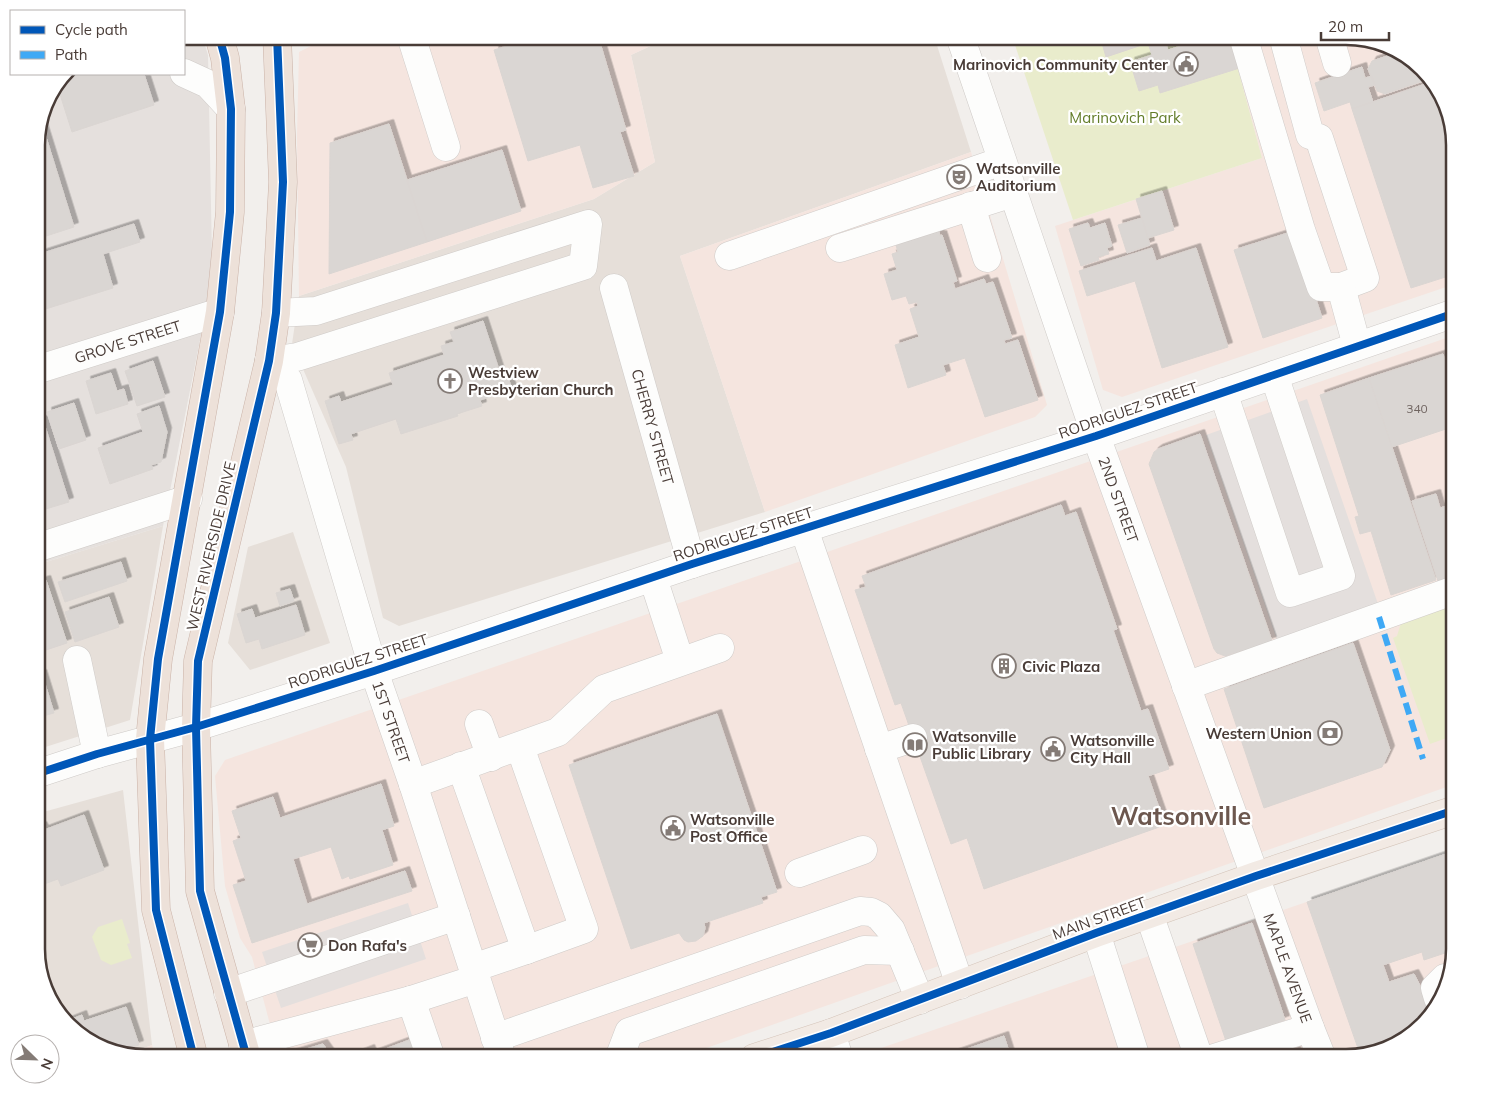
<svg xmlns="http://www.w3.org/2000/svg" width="1491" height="1094" font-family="Mulish,sans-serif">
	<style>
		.residential { fill: #e6dfd9 }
		.commercial { fill: #f5e5df }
		.industrial { fill: #e5e0dd }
		.green { fill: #e9eccc }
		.parking { fill: #e4dfdd }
		.building { fill: #dad6d3; stroke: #dad5d2; filter: url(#shadow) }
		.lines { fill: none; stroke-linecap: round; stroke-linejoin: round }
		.minor-casing { stroke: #cfcbc8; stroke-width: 29 }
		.major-casing { stroke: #d4c4b9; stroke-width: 29 }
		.highway-casing { stroke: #cab2a7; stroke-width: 29 }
		.minor { stroke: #fdfdfc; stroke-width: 28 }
		.major { stroke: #f2eae4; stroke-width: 28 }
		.highway { stroke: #ede1d9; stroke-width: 28 }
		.quiet { stroke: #3fa9f5; stroke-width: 6; stroke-dasharray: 12 6; stroke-linecap: butt }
		.cycleway-casing { stroke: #fff; stroke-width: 11 }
		.cycleway { stroke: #0057b8; stroke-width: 8 }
		.labels { text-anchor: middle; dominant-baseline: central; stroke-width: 4.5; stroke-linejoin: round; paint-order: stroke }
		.number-label { font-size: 12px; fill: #6f6460 }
		.poi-label { font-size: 15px; font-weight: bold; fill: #493c37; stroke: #fff; text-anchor: start }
		.park-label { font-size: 15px; fill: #637d29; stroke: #fff }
		.street-label { font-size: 15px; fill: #493c37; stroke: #fff }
		.town-label { font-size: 25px; font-weight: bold; fill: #6c574e; stroke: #fff }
		.rim { fill: none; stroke: #493c37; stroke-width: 2.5 }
	</style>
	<defs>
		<filter id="shadow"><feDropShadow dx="4.5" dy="-4.5" stdDeviation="0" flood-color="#0004"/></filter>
	</defs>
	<rect width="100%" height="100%" fill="#f2efec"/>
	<!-- residential -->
	<path class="residential" d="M672 36H934L971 152 680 256 765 512 399 626 383 618 346 467 292 344 299 296 594 199 655 162 631 55Z
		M163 526 130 720 36 750V565Z
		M293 532 330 643 250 670 228 643 248 547Z
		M123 790 152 1045 131 1053 79 1035 48 997 36 955V814Z"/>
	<!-- commercial -->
	<path class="commercial" d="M331 36H672L631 55 655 162 594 199 299 296 297 136 299 52Z
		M1229 36H1346L1412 59 1443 97 1455 145V284L1122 397 1103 390 1055 226 1262 158Z
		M971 152 1047 405 1035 417 765 512 680 256Z
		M1455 335V784L678 1058H279L252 957 240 938 225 886 215 776 225 760Z
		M1455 851V949L1432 1015 1394 1046 1346 1058H852Z
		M152 1045 156 1058H145L131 1053Z"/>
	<!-- industrial -->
	<path class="industrial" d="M184 36H202L208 55 212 256 206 310 163 526 36 565 37 138 47 97 65 74H184Z"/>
	<!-- green -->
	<path class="green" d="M1012 36H1229L1262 158 1073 220Z
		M1455 604V735L1430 744 1393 638 1397 636 1401 623Z
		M122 919 130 943 127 944 132 958 111 965 101 960 92 937 98 927Z"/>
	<!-- parking -->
	<path class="parking" d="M1307 399 1378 604 1277 640 1206 435Z
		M408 903 426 959 281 1008 262 952Z"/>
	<!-- building -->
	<path class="building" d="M532 36H598L626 130 620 132 634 176 593 188 580 145 528 161 494 50 533 38Z
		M1100 36H1170L1164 38 1168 50 1211 36H1234L1243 67 1160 93 1158 85 1139 91 1130 62 1152 55 1148 43 1106 57Z
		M1396 53 1412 59 1429 79 1385 94 1377 91 1368 69 1372 61Z
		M1362 67 1365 78 1372 76 1375 85 1368 87 1373 102 1352 109 1350 102 1324 111 1315 83Z
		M65 74H144L154 105 72 132 57 85Z
		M1431 82 1443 97 1455 145V274L1411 288 1352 109Z
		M41 121 74 227 37 239V138Z
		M389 124 427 242 329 274 330 143Z
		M502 150 521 211 427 242 407 180Z
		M1162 191 1174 230 1148 238 1136 199Z
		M1142 218 1150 245 1127 253 1118 225Z
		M1088 223 1090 228 1105 223 1112 246 1107 248 1109 254 1098 257 1099 260 1081 266 1069 229Z
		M134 224 140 242 103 254 113 288 36 312 37 255Z
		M939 231 940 236 942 235 957 281 953 282 955 289 984 279 986 284 993 282 1012 338 1004 340 1005 344 1018 340 1038 400 985 417 965 358 943 365 946 375 908 388 895 345 919 337 910 309 918 306 917 302 909 304 906 296 892 300 884 274 897 270 892 254 898 252 896 245Z
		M1294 231 1322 318 1263 338 1234 250Z
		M1152 248 1156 261 1196 248 1228 347 1162 368 1135 281 1087 296 1079 271Z
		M483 321 501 376 507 374 512 390 480 400 482 406 457 414 458 416 401 434 396 419 351 434 353 440 339 444 325 401 339 396 341 402 393 385 389 373 444 355 441 346 454 342 450 332Z
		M1443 354 1455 389V426L1392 447 1369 378Z
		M153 361 165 397 137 406 125 371Z
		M111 373 117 391 124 389 128 404 96 414 86 381Z
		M1369 378 1436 580 1391 595 1371 531 1360 534 1355 517 1359 516 1320 395Z
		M74 403 86 440 59 449 47 412Z
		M159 406 167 432 161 462 151 465 153 469 110 484 98 448 143 432 137 414Z
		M43 420 69 502 36 512V422Z
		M1200 434 1272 641 1225 656 1217 653 1214 649 1149 464 1154 452 1158 449Z
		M1436 494 1440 508 1455 503V575L1438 581 1412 501Z
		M1061 505 1065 516 1076 512 1117 629 1113 630 1141 711 1148 709 1169 769 1148 776 1165 825 984 889 967 838 951 844 901 703 895 705 855 590 866 587 862 576Z
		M121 562 127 581 65 602 58 582Z
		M46 580 67 643 46 650 36 621V583Z
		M290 589 294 601 280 606 276 593Z
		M109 597 119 627 75 642 65 612Z
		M296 605 305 635 262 649 259 639 246 643 237 614 252 609 255 618Z
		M1353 643 1390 750 1382 767 1264 808 1224 689Z
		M42 674 54 713 36 718V675Z
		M717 714 777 892 761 897 763 903 704 923 705 928 703 936 696 941 688 942 684 940 679 933 631 949 569 765Z
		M381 784 394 826 382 830 393 865 350 879 349 876 342 879 331 847 293 859 307 904 405 871 412 891 252 943 233 885 246 881 233 841 241 838 232 811 273 797 280 818Z
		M84 815 104 870 61 886 58 879 36 887V828L42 826 44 830Z
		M1455 851 1454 950 1424 960 1422 952 1383 965 1389 982 1414 974 1424 993 1432 1016 1394 1046 1360 1054 1307 902Z
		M1252 923 1285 1020 1226 1041 1193 944Z
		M126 1007 139 1045 123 1050 79 1035 67 1021 82 1015 84 1021Z
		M1004 1036 1011 1058H941Z
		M412 1039 419 1058H347L370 1049 372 1054Z
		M323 1044 333 1058 280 1057Z
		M1296 1051 1298 1058H1276Z"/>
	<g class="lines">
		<!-- minor casing -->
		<g class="minor-casing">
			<g id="minor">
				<path d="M411 36 446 147"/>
				<path id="s1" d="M960 36 1096 436 1310 1028 1322 1058"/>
				<path d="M1243 36 1301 230 1321 287H1341L1365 278 1319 138 1310 135 1283 36"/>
				<path d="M1329 36 1337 63"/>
				<path d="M184 73 208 84 231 109"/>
				<path d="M971 206 987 258"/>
				<path d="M840 248 1013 193"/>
				<path d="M729 256 1002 161"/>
				<path d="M1341 287 1357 346"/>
				<path id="s2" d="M614 288 692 564"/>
				<path id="s3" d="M269 361 288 380 374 671 413 784 502 1058"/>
				<path d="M269 361 297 357 583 266 588 224 316 311 276 313"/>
				<path id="s4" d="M36 370 220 312"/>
				<path d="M1223 392 1290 593 1341 576 1274 375"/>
				<path d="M804 529 960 985"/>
				<path d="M36 548 188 499"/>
				<path d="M653 578 680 661"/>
				<path d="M77 660 97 754"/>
				<path d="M1186 686 1455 590"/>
				<path d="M479 724 491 757"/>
				<path d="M879 749 913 738"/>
				<path d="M461 766 526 950 584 929 520 747"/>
				<path d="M36 774 97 754 196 727 374 671 692 564 1096 436 1455 313"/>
				<path d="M413 784 558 732 604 689 720 648"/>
				<path d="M799 873 863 850"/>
				<path d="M1149 914 1199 1058"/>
				<path d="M1096 933 1136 1058"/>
				<path d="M473 968 526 950"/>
				<path d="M228 993 456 916"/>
				<path d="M1438 998 1435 988 1445 978"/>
				<path d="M411 1000 431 1058"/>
				<path d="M831 1033 839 1058"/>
				<path d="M495 1038 860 911 871 912 879 916 891 930 920 1000"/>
				<path d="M243 1045 411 1000 476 979"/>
				<path d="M622 1058 621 1053 629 1032 864 950 900 951"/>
				<path d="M1214 1058 1310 1028"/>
			</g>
		</g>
		<!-- major casing -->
		<g class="major-casing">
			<path id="major" d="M754 1058 831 1033 1096 933 1256 876 1455 810"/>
		</g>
		<!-- highway casing -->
		<g class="highway-casing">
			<path id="highway" d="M194 1058 156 910 150 739 158 659 220 312 230 212 231 109 225 58 219 36
				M247 1058 200 891 196 727 198 661 269 361 276 313 283 182 277 36"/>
		</g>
		<!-- minor -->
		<use href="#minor" class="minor"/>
		<!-- major -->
		<use href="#major" class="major"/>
		<!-- highway -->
		<use href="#highway" class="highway"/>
		<!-- quiet -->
		<path class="quiet" d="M1379 617 1423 759"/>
		<!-- cycleway casing -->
		<g class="cycleway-casing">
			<path id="cycleway" d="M36 774 97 754 196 727 374 671 692 564 1096 436 1455 313
				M194 1058 156 910 150 739 158 659 220 312 230 212 231 109 225 58 219 36
				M247 1058 200 891 196 727 198 661 269 361 276 313 283 182 277 36
				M754 1058 831 1033 1096 933 1256 876 1455 810"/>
		</g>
		<!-- cycleway -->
		<use href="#cycleway" class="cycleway"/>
	</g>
	<!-- icons -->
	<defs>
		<g id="civic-ring" transform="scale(1.25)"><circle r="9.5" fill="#fff" stroke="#847b76" stroke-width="1.5"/><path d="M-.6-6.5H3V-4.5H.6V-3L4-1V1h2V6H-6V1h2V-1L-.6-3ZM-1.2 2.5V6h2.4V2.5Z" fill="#847b76"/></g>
		<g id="theatre-ring" transform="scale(1.25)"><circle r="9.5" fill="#fff" stroke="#847b76" stroke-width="1.5"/><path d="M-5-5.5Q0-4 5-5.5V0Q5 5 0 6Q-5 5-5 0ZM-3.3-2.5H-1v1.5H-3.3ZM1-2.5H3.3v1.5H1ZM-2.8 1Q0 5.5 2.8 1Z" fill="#847b76"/></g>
		<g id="church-ring" transform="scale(1.25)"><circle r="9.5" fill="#fff" stroke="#847b76" stroke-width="1.5"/><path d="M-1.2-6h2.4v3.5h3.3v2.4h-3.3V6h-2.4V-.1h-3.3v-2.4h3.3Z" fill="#847b76"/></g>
		<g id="building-ring" transform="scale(1.25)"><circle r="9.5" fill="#fff" stroke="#847b76" stroke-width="1.5"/><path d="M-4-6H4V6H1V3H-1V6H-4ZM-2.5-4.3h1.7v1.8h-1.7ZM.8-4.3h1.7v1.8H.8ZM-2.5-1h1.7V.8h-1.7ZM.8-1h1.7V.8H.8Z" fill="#847b76"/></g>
		<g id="bank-ring" transform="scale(1.25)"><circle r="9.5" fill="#fff" stroke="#847b76" stroke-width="1.5"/><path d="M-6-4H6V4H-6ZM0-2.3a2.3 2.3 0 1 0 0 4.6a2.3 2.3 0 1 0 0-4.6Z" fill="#847b76"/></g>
		<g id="library-ring" transform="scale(1.25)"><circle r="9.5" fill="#fff" stroke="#847b76" stroke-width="1.5"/><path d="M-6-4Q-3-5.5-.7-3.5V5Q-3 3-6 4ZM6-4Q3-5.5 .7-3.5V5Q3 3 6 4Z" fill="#847b76"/></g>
		<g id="supermarket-ring" transform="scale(1.25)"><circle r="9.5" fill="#fff" stroke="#847b76" stroke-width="1.5"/><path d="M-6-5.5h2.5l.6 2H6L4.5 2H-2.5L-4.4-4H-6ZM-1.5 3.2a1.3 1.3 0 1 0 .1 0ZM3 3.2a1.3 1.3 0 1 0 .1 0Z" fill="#847b76"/></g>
	</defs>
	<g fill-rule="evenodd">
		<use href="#civic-ring" x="1186" y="64"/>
		<use href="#theatre-ring" x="959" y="177"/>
		<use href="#church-ring" x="450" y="381"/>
		<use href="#building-ring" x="1004" y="666"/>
		<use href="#bank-ring" x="1330" y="733"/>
		<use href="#library-ring" x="915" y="745"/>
		<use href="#civic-ring" x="1053" y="749"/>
		<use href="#civic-ring" x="673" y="828"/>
		<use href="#supermarket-ring" x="310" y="945"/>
	</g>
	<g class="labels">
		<!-- number labels -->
		<g class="number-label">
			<text x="1417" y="408">340</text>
		</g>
		<!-- poi labels -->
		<g class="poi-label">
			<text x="1168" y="64" text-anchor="end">Marinovich Community Center</text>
			<text x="976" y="168">Watsonville<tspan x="976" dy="17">Auditorium</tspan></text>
			<text x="468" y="372">Westview<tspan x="468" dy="17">Presbyterian Church</tspan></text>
			<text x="1022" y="666">Civic Plaza</text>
			<text x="1312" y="733" text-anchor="end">Western Union</text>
			<text x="932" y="736">Watsonville<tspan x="932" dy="17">Public Library</tspan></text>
			<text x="1070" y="740">Watsonville<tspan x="1070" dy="17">City Hall</tspan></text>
			<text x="690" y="819">Watsonville<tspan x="690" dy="17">Post Office</tspan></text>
			<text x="328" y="945">Don Rafa's</text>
		</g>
		<!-- park labels -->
		<g class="park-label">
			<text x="1125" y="117">Marinovich Park</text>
		</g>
		<!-- street labels -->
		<g class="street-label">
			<text stroke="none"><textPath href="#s4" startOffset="96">GROVE STREET</textPath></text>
			<text transform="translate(1128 410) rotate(-19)">RODRIGUEZ STREET</text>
			<text stroke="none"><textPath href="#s2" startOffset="144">CHERRY STREET</textPath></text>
			<text stroke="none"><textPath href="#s1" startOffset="490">2ND STREET</textPath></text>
			<text transform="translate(743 534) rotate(-18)">RODRIGUEZ STREET</text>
			<text transform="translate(211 546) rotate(-77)">WEST RIVERSIDE DRIVE</text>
			<text transform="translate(358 661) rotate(-18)">RODRIGUEZ STREET</text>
			<text stroke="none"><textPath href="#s3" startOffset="384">1ST STREET</textPath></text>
			<text transform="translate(1099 918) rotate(-20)">MAIN STREET</text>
			<text stroke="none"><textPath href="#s1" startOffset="988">MAPLE AVENUE</textPath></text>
		</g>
		<!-- town labels -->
		<g class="town-label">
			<text x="1181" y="815">Watsonville</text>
		</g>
	</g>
	<!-- crop -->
	<path d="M0 0H1491V1094H0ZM145 45H1346A100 100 0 0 1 1446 145V949A100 100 0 0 1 1346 1049H145A100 100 0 0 1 45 949V145A100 100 0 0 1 145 45Z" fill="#fff" fill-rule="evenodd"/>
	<path class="rim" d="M145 45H1346A100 100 0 0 1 1446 145V949A100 100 0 0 1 1346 1049H145A100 100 0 0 1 45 949V145A100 100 0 0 1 145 45Z"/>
	<!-- legend -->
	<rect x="10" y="10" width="175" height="65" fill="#ffffff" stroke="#b6b1af"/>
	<rect x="20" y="26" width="25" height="8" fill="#0057b8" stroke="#b6b1af"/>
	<text x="55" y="35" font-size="15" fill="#493c37">Cycle path</text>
	<rect x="20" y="51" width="25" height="8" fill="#3fa9f5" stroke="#b6b1af"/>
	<text x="55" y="60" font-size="15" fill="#493c37">Path</text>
	<!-- north arrow -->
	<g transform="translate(35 1059) rotate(113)"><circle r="24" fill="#ffffff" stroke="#b6b1af"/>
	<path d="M0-4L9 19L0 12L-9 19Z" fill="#847b76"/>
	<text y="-8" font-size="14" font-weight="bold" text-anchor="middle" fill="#493c37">N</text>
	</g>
	<!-- scale -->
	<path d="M1321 32v8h68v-8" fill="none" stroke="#493c37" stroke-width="2.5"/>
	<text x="1328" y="32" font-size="15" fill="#493c37" stroke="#ffffff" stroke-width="4" paint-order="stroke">20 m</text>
</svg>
